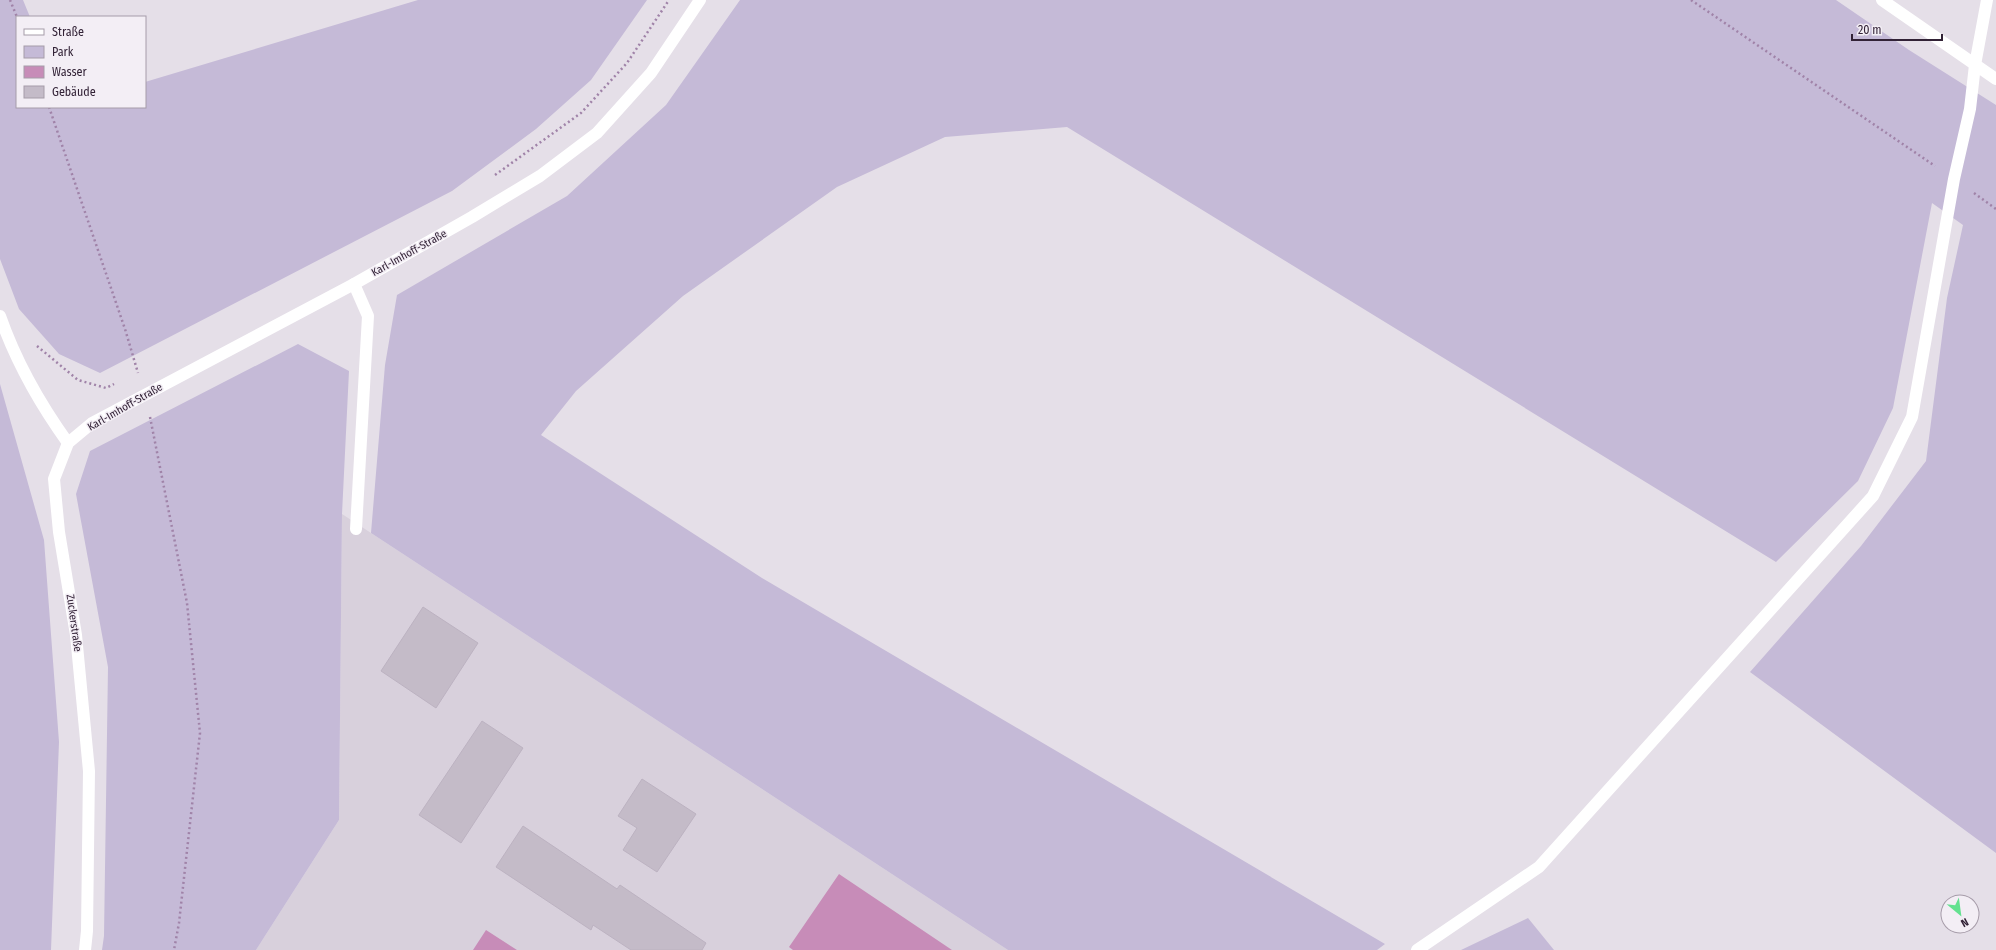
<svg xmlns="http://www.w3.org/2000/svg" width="1996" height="950" font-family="'Fira Sans Condensed',sans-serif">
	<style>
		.built { fill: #d8d0dc }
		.green { fill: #c5bad7 }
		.water { fill: #c78cb8 }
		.building { fill: #c4bbc8; stroke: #bcb2c1 }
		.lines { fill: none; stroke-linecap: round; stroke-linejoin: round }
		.path { stroke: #a083a8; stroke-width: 2.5; stroke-dasharray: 2 3; stroke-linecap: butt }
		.lane { stroke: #fff; stroke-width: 12 }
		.street { stroke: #fff; stroke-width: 12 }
		.secondary { stroke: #fff; stroke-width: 12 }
		.labels { text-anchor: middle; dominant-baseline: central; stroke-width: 3; stroke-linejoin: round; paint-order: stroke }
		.street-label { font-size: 11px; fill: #322236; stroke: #f3eef5 }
	</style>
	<rect width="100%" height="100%" fill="#e5dfe8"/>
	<!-- built -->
	<path class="built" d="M342 514 1008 950H256L339 820Z"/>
	<!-- green -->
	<path class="green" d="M0 0H23L30 17H17V107H145V82L418 0H647L591 80 536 129 452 191 100 373 59 354 19 309 0 259Z
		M740 0H1836L1909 50 1996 105V853L1750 672 1861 546 1926 461 1947 298 1963 225 1932 203 1893 408 1858 481 1776 562 1067 127 945 137 837 187 683 296 576 391 541 435 762 578 1385 944 1377 950H1008L371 533 385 365 397 295 567 196 666 105Z
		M298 344 349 371 342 514 339 820 256 950H102L104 936 108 667 76 494 90 451Z
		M0 384 44 540 59 742 51 950H0Z
		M1528 918 1554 950H1461Z"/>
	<!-- water -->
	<path class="water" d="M839 874 952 950H793L789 947Z
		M486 930 517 950H473Z"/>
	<!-- building -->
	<path class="building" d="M423 607 478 643 436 708 381 671Z
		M482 721 523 748 461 843 419 815Z
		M642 779 696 814 657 872 623 850 637 828 618 816Z
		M523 826 617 889 620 885 706 943 702 950H631L593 925 591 930 496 867Z"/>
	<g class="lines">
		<!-- path -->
		<path class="path" d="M10 0 17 17
			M1691 0 1935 166
			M49 107 125 329 138 373
			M495 175 581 113 627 63 669 0
			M1974 193 1996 209
			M37 346 78 380 106 388 114 384
			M150 417 187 603 200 733 179 923 174 950"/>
		<!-- lane -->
		<path class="lane" d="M354 284 368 316 356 529
			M1417 950 1539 867 1873 496 1912 417 1954 179 1970 109 1975 65"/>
		<!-- street -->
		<path class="street" d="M1975 65 1987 0
			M0 316C16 362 40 404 68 443"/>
		<!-- secondary -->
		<path class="secondary" d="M1882 0 1996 79
			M85 950 87 931 89 771 76 635 59 532 54 479 68 443 92 423 354 284 472 217 540 176 597 133 651 73 700 0"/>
	</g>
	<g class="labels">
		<!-- street labels -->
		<g class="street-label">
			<text transform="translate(409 253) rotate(-29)">Karl-Imhoff-Straße</text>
			<text transform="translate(125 407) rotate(-30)">Karl-Imhoff-Straße</text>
			<text transform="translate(74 623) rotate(82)">Zuckerstraße</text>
		</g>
	</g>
	<!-- legend -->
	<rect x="16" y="16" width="130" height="92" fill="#f3eef5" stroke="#a69ca9"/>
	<rect x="24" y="29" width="20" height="6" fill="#ffffff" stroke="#a69ca9"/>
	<text x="52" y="36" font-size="12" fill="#322236">Straße</text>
	<rect x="24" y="46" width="20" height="12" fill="#c5bad7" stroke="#a69ca9"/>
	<text x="52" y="56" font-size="12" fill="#322236">Park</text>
	<rect x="24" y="66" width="20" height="12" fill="#c78cb8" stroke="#a69ca9"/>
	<text x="52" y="76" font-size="12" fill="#322236">Wasser</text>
	<rect x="24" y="86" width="20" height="12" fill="#c4bbc8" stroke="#a69ca9"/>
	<text x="52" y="96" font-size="12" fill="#322236">Gebäude</text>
	<!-- north arrow -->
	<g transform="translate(1960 914) rotate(151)"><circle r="19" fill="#f3eef5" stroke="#a69ca9"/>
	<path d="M0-3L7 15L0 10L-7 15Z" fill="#64e190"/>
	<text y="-6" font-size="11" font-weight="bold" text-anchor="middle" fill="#322236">N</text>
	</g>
	<!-- scale -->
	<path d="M1852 34v6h90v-6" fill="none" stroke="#322236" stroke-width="2"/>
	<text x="1858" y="34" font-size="12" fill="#322236" stroke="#f3eef5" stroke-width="3" paint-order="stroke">20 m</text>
</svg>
